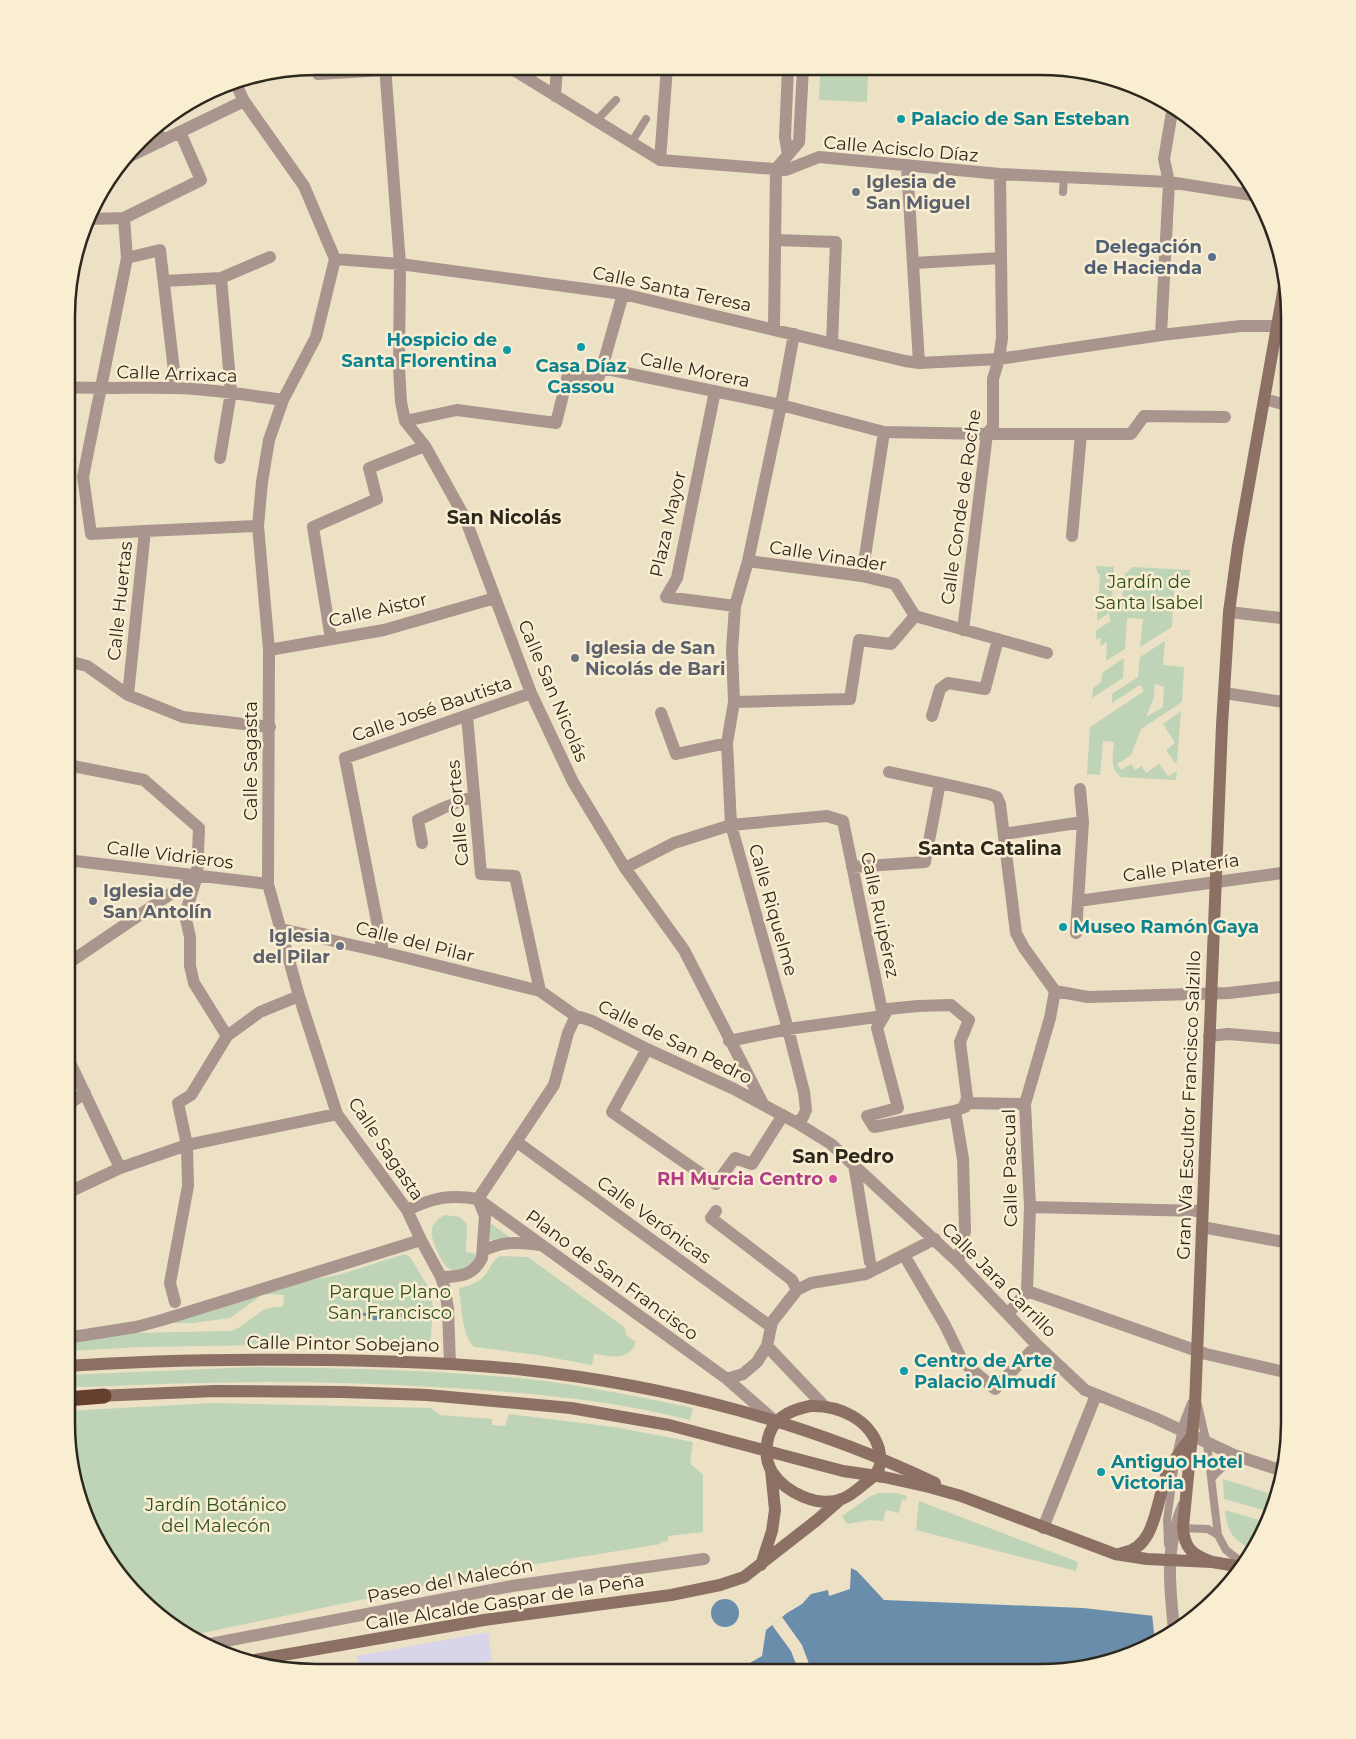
<svg xmlns="http://www.w3.org/2000/svg" width="1356" height="1739" font-family="Montserrat,sans-serif">
	<style>
		.education { fill: #d8d5eb }
		.green { fill: #bfd4b6; fill-rule: evenodd }
		.water { fill: #6a8dab }
		.pier { fill: #ece1c5 }
		.lines { fill: none; stroke-linecap: round; stroke-linejoin: round }
		.lane { stroke: #a9958d; stroke-width: 8 }
		.street { stroke: #a9958d; stroke-width: 12 }
		.secondary { stroke: #8d7064; stroke-width: 12 }
		.highway { stroke: #663f2f; stroke-width: 15 }
		.culture-dot { fill: #0f9aa8; stroke: #faeed2; stroke-width: 2 }
		.worship-dot { fill: #6b7280; stroke: #faeed2; stroke-width: 2 }
		.service-dot { fill: #5c6f8a; stroke: #faeed2; stroke-width: 2 }
		.hotel-dot { fill: #d1479c; stroke: #faeed2; stroke-width: 2 }
		.labels { text-anchor: middle; dominant-baseline: central; stroke-width: 5; stroke-linejoin: round; paint-order: stroke }
		.culture-label { font-size: 18px; font-weight: bold; fill: #0d838f; stroke: #faeed2; text-anchor: start }
		.street-label { font-size: 18px; fill: #2d281e; stroke: #faeed2 }
		.worship-label { font-size: 18px; font-weight: bold; fill: #5b616d; stroke: #faeed2; text-anchor: start }
		.service-label { font-size: 18px; font-weight: bold; fill: #4e5e75; stroke: #faeed2; text-anchor: end }
		.park-label { font-size: 18px; fill: #2d511c; stroke: #faeed2 }
		.hotel-label { font-size: 18px; font-weight: bold; fill: #b23c85; stroke: #faeed2; text-anchor: end }
		.neighbourhood-label { font-size: 19px; font-weight: bold; fill: #2d281e; stroke: #faeed2 }
		.rim { fill: none; stroke: #2d281e; stroke-width: 2.5 }
	</style>
	<rect width="100%" height="100%" fill="#ece1c5"/>
	<!-- education -->
	<path class="education" d="M488 1632 492 1661 472 1665 473 1671H359L357 1656Z"/>
	<!-- green -->
	<path class="green" d="M820 68H868L867 102 819 100Z
		M1096 566 1114 567 1112 598 1122 599 1125 574 1133 567 1190 570 1189 579 1174 588 1172 627 1140 647 1143 619 1127 618 1125 649 1106 661 1107 642 1100 646 1101 637 1096 640V630L1111 621 1109 613 1097 621 1100 574H1098Z
		M1165 641 1163 665 1184 667 1182 702 1141 729 1131 755 1117 764 1121 770 1131 764 1135 770 1142 766 1146 773 1159 764 1168 776 1177 771 1176 780 1121 777C1109 768 1113 755 1114 742L1103 741 1100 775 1087 774 1090 727 1144 691 1140 685 1112 703V694L1138 677 1140 657ZM1155 684 1164 687 1163 707 1146 717 1154 697Z
		M1124 658 1123 678 1092 698 1093 688 1101 682 1102 673Z
		M1181 711 1177 761 1175 763 1166 750 1175 743 1163 724Z
		M444 1215 460 1217 467 1224 466 1252 477 1254C474 1264 461 1277 450 1269 444 1266 441 1258 438 1253 431 1236 426 1227 444 1215Z
		M490 1224 493 1225 511 1238 489 1240Z
		M405 1254 410 1257 430 1290 433 1308 430 1345 317 1341H270V1345L142 1347 66 1351V1343L133 1333 231 1331 240 1327 263 1310 273 1307H283L284 1295 270 1294 262 1295 230 1318 193 1323H164L284 1285 338 1275Z
		M500 1256 528 1257 624 1327 627 1336 636 1342C629 1362 610 1356 594 1354L592 1365 537 1355 474 1347C462 1336 461 1304 459 1288 469 1286 478 1283 485 1275 491 1268 491 1261 500 1256Z
		M255 1367C346 1368 438 1370 528 1379 582 1385 640 1397 693 1408L690 1420C606 1399 521 1392 434 1387 318 1380 202 1381 86 1387L66 1386V1375Z
		M212 1403 431 1408 440 1415 492 1419V1425L505 1426 509 1414 614 1427 693 1442 690 1463 703 1475V1532L668 1536V1541L660 1542 661 1544 512 1568 188 1636 177 1630 128 1588 92 1534 75 1487 66 1423V1411Z
		M1223 1479 1278 1496 1277 1503 1274 1502 1270 1512 1224 1499Z
		M879 1493H896L907 1496 906 1500 902 1499 899 1513 886 1510 883 1521 869 1520 847 1524 842 1516 869 1497Z
		M919 1501 1078 1562 1076 1571 916 1530Z
		M1225 1510 1266 1522 1254 1549C1233 1542 1227 1532 1225 1510Z"/>
	<!-- water -->
	<path class="water" d="M372 1309H383V1313H405V1317H382V1320H371V1316L335 1315V1312L372 1313Z
		M851 1568 857 1571 884 1600 1083 1608 1190 1620 1151 1647 1104 1664 1040 1673 734 1672 762 1656 766 1630 787 1613 802 1604 811 1594 828 1590 829 1596 850 1589Z
		M711 1613a14 14 0 1 1 28 0a14 14 0 1 1-28 0Z"/>
	<!-- pier -->
	<path class="pier" d="M1152 1613 1186 1617 1187 1623 1155 1644Z
		M782 1617 802 1645 812 1672H799L791 1651 772 1625Z"/>
	<g class="lines">
		<!-- lane -->
		<path class="lane" d="M596 121 616 100
			M631 143 646 119
			M1063 192 1064 177
			M1198 1405 1207 1444 1218 1535 1226 1550 1245 1565
			M1177 1452 1183 1424 1191 1403
			M1212 1478C1221 1467 1229 1462 1244 1460
			M1179 1528 1208 1529 1218 1535
			M1168 1544 1167 1520 1175 1463"/>
		<!-- street -->
		<path class="street" d="M315 66 318 74 385 70
			M385 66 400 264 399 367 401 402 405 421 425 446 465 518 531 693 573 782 625 868 684 950 763 1104
			M509 67 660 160 786 170 819 157 1000 174 1169 182 1258 196
			M788 68 785 137 788 155
			M234 80 244 101 304 186 335 259
			M555 96 557 67
			M155 126 162 141
			M128 157 244 101
			M660 160 667 67
			M907 166 919 363
			M776 169 799 142 803 68
			M124 218 127 258 83 477 91 534 145 531 128 695
			M90 219 124 218 201 180 180 132
			M775 240 836 242 832 343
			M127 258 160 250 176 388
			M335 259 316 337 283 400 269 440 262 482 258 526 269 650 268 884 299 996 337 1114 407 1210 421 1240 441 1277 445 1290 448 1309 450 1364
			M335 259 400 264 623 294 905 361 919 363 999 359 1161 335 1241 326H1290
			M914 263 1001 258
			M221 278 270 257
			M164 281 221 278 231 392 220 458
			M774 329 776 169
			M794 334 781 405 748 561 735 606 732 650 734 702 727 743 731 825 788 1029 804 1092 806 1110 803 1117 797 1123
			M1161 335 1169 182 1164 159 1173 106
			M602 368 781 405 884 432 987 434H1131L1144 416 1225 417
			M68 387C104 389 140 387 176 388 212 389 248 395 283 400
			M715 391 677 578 666 597 735 606
			M1264 399 1290 406
			M405 421 457 410 556 423 568 375 598 379 602 368 623 294
			M145 531 258 526
			M1072 536 1081 434
			M748 561 862 576 895 584 915 616 1047 653
			M862 576 884 432
			M1229 612 1290 619
			M963 630 987 434 993 426V379L999 359 1002 338 1000 174
			M331 639 313 527 377 499 369 468 425 446
			M269 650 384 630 495 598
			M68 661 87 666 128 695 183 717 270 727
			M1224 693 1290 703
			M734 702 850 699 859 640 891 644 915 616
			M661 713 676 754 727 743
			M467 716 481 874 515 876 540 991
			M932 716 940 689 948 683 985 689 998 639
			M68 765 144 780 199 828 197 876 185 915 190 937V966L194 983 227 1036
			M889 772 940 783
			M1004 834 1083 822
			M422 843 418 820 443 808 474 796
			M67 860 268 884
			M852 867 925 862 940 783 989 794 997 797 1000 804 1016 933 1024 948 1055 991 1088 997 1229 993 1289 986
			M625 868 674 843 731 825 827 816 843 821 883 1016 788 1029 729 1041
			M1078 901 1289 872
			M281 929 383 952 540 991 577 1017H580L592 1021 647 1049 734 1089 797 1123 831 1144 958 1262 1037 1345 1085 1390 1155 1418 1234 1455 1283 1471
			M1076 933 1083 822 1080 789
			M383 952 345 758 531 693
			M67 964 197 876
			M951 1005 969 1020 960 1042 967 1097 965 1107 955 1111 874 1127 867 1116 898 1108 877 1028 888 1009 918 1006Z
			M1209 1036 1228 1034 1289 1039
			M647 1049 612 1112 716 1184 735 1158 752 1164 783 1115
			M67 1056 120 1168
			M965 1103 1025 1104
			M67 1105 85 1093
			M955 1111 963 1159 965 1231 958 1262
			M517 1142 770 1326
			M854 1164 870 1262
			M67 1193 120 1168 187 1145 337 1114
			M478 1199 554 1085 568 1033 573 1022 577 1017
			M1030 1207 1202 1211
			M407 1210C433 1198 449 1194 478 1199L727 1379 776 1422
			M716 1211 711 1218 792 1280 797 1290
			M1202 1227 1289 1243
			M483 1251C504 1240 519 1243 541 1245
			M904 1255 945 1325 963 1362 995 1389 1037 1345
			M441 1277C459 1277 473 1276 482 1258L485 1216 478 1199
			M1027 1291 1206 1354 1289 1373
			M175 1302 170 1283 188 1186 187 1145 178 1103 191 1095 227 1036 260 1012 299 996
			M1008 1314 1027 1291 1030 1207 1025 1104 1050 1018 1055 991
			M66 1338 136 1327 162 1320 421 1240
			M767 1346 824 1406
			M727 1379 743 1374 757 1362 767 1346 772 1322 797 1290 811 1283 866 1274 935 1239
			M1043 1528 1096 1395
			M1174 1631C1170 1583 1164 1552 1183 1506
			M205 1645 512 1586 704 1559"/>
		<!-- secondary -->
		<path class="secondary" d="M66 1366C154 1360 241 1359 329 1360 394 1361 460 1363 525 1370 665 1385 807 1422 935 1483
			M96 1396 215 1391 343 1392 427 1395 571 1408 669 1425 843 1471 884 1477 929 1487 961 1496 1115 1554 1147 1559 1212 1562 1243 1567
			M810 1406C839 1405 870 1419 879 1449 880 1455 882 1462 879 1468 876 1475 870 1480 864 1484 857 1490 850 1496 842 1499 818 1508 786 1493 772 1472 762 1455 766 1428 782 1417 790 1411 800 1408 810 1406Z
			M1122 1553C1157 1549 1156 1498 1168 1471 1174 1459 1183 1448 1192 1436
			M1212 1562C1193 1555 1184 1549 1183 1527L1195 1405 1222 725 1229 612 1238 546 1285 281
			M761 1565 772 1531 775 1510 771 1470
			M249 1661 484 1620 671 1595 720 1585 744 1577 817 1520 841 1499"/>
		<!-- highway -->
		<path class="highway" d="M66 1399 104 1396"/>
	</g>
	<!-- markers -->
	<g class="culture-dot">
		<circle cx="901" cy="119" r="5"/>
		<circle cx="581" cy="347" r="5"/>
		<circle cx="507" cy="350" r="5"/>
		<circle cx="1063" cy="927" r="5"/>
		<circle cx="904" cy="1371" r="5"/>
		<circle cx="1101" cy="1472" r="5"/>
	</g>
	<g class="worship-dot">
		<circle cx="856" cy="192" r="5"/>
		<circle cx="575" cy="658" r="5"/>
		<circle cx="93" cy="901" r="5"/>
		<circle cx="340" cy="946" r="5"/>
	</g>
	<circle class="service-dot" cx="1212" cy="257" r="5"/>
	<circle class="hotel-dot" cx="833" cy="1179" r="5"/>
	<g class="labels">
		<!-- culture labels -->
		<g class="culture-label">
			<text x="911" y="119">Palacio de San Esteban</text>
			<text x="497" y="340" text-anchor="end">Hospicio de<tspan x="497" dy="21">Santa Florentina</tspan></text>
			<text x="581" y="366" text-anchor="middle">Casa Díaz<tspan x="581" dy="21">Cassou</tspan></text>
			<text x="1073" y="927">Museo Ramón Gaya</text>
			<text x="914" y="1361">Centro de Arte<tspan x="914" dy="21">Palacio Almudí</tspan></text>
			<text x="1111" y="1462">Antiguo Hotel<tspan x="1111" dy="21">Victoria</tspan></text>
		</g>
		<!-- street labels -->
		<g class="street-label">
			<text transform="translate(901 149) rotate(5)">Calle Acisclo Díaz</text>
			<text transform="translate(672 289) rotate(12)">Calle Santa Teresa</text>
			<text transform="translate(695 370) rotate(12)">Calle Morera</text>
			<text transform="translate(177 374) rotate(2)">Calle Arrixaca</text>
			<text transform="translate(961 507) rotate(-82)">Calle Conde de Roche</text>
			<text transform="translate(668 524) rotate(-77)">Plaza Mayor</text>
			<text transform="translate(828 556) rotate(9)">Calle Vinader</text>
			<text transform="translate(120 601) rotate(-84)">Calle Huertas</text>
			<text transform="translate(378 610) rotate(-13)">Calle Aistor</text>
			<text transform="translate(553 691) rotate(67)">Calle San Nicolás</text>
			<text transform="translate(432 709) rotate(-19)">Calle José Bautista</text>
			<text transform="translate(251 761) rotate(-90)">Calle Sagasta</text>
			<text transform="translate(458 813) rotate(-95)">Calle Cortes</text>
			<text transform="translate(170 855) rotate(7)">Calle Vidrieros</text>
			<text transform="translate(1181 868) rotate(-8)">Calle Platería</text>
			<text transform="translate(773 910) rotate(74)">Calle Riquelme</text>
			<text transform="translate(880 915) rotate(78)">Calle Ruipérez</text>
			<text transform="translate(415 942) rotate(14)">Calle del Pilar</text>
			<text transform="translate(675 1042) rotate(26)">Calle de San Pedro</text>
			<text transform="translate(1189 1105) rotate(-88)">Gran Vía Escultor Francisco Salzillo</text>
			<text transform="translate(386 1149) rotate(56)">Calle Sagasta</text>
			<text transform="translate(1010 1168) rotate(-91)">Calle Pascual</text>
			<text transform="translate(654 1220) rotate(36)">Calle Verónicas</text>
			<text transform="translate(612 1275) rotate(36)">Plano de San Francisco</text>
			<text transform="translate(999 1280) rotate(45)">Calle Jara Carrillo</text>
			<text transform="translate(343 1344) rotate(1)">Calle Pintor Sobejano</text>
			<text transform="translate(450 1581) rotate(-11)">Paseo del Malecón</text>
			<text transform="translate(505 1602) rotate(-9)">Calle Alcalde Gaspar de la Peña</text>
		</g>
		<!-- worship labels -->
		<g class="worship-label">
			<text x="866" y="182">Iglesia de<tspan x="866" dy="21">San Miguel</tspan></text>
			<text x="585" y="648">Iglesia de San<tspan x="585" dy="21">Nicolás de Bari</tspan></text>
			<text x="103" y="891">Iglesia de<tspan x="103" dy="21">San Antolín</tspan></text>
			<text x="330" y="936" text-anchor="end">Iglesia<tspan x="330" dy="21">del Pilar</tspan></text>
		</g>
		<!-- service labels -->
		<g class="service-label">
			<text x="1202" y="247">Delegación<tspan x="1202" dy="21">de Hacienda</tspan></text>
		</g>
		<!-- park labels -->
		<g class="park-label">
			<text x="1149" y="582">Jardín de<tspan x="1149" dy="21">Santa Isabel</tspan></text>
			<text x="390" y="1292">Parque Plano<tspan x="390" dy="21">San Francisco</tspan></text>
			<text x="216" y="1505">Jardín Botánico<tspan x="216" dy="21">del Malecón</tspan></text>
		</g>
		<!-- hotel labels -->
		<g class="hotel-label">
			<text x="823" y="1179">RH Murcia Centro</text>
		</g>
		<!-- neighbourhood labels -->
		<g class="neighbourhood-label">
			<text x="504" y="517">San Nicolás</text>
			<text x="990" y="848">Santa Catalina</text>
			<text x="843" y="1156">San Pedro</text>
		</g>
	</g>
	<!-- crop -->
	<path d="M0 0H1356V1739H0ZM316 75H1040A241 241 0 0 1 1281 316V1423A241 241 0 0 1 1040 1664H316A241 241 0 0 1 75 1423V316A241 241 0 0 1 316 75Z" fill="#faeed2" fill-rule="evenodd"/>
	<path class="rim" d="M316 75H1040A241 241 0 0 1 1281 316V1423A241 241 0 0 1 1040 1664H316A241 241 0 0 1 75 1423V316A241 241 0 0 1 316 75Z"/>
</svg>
